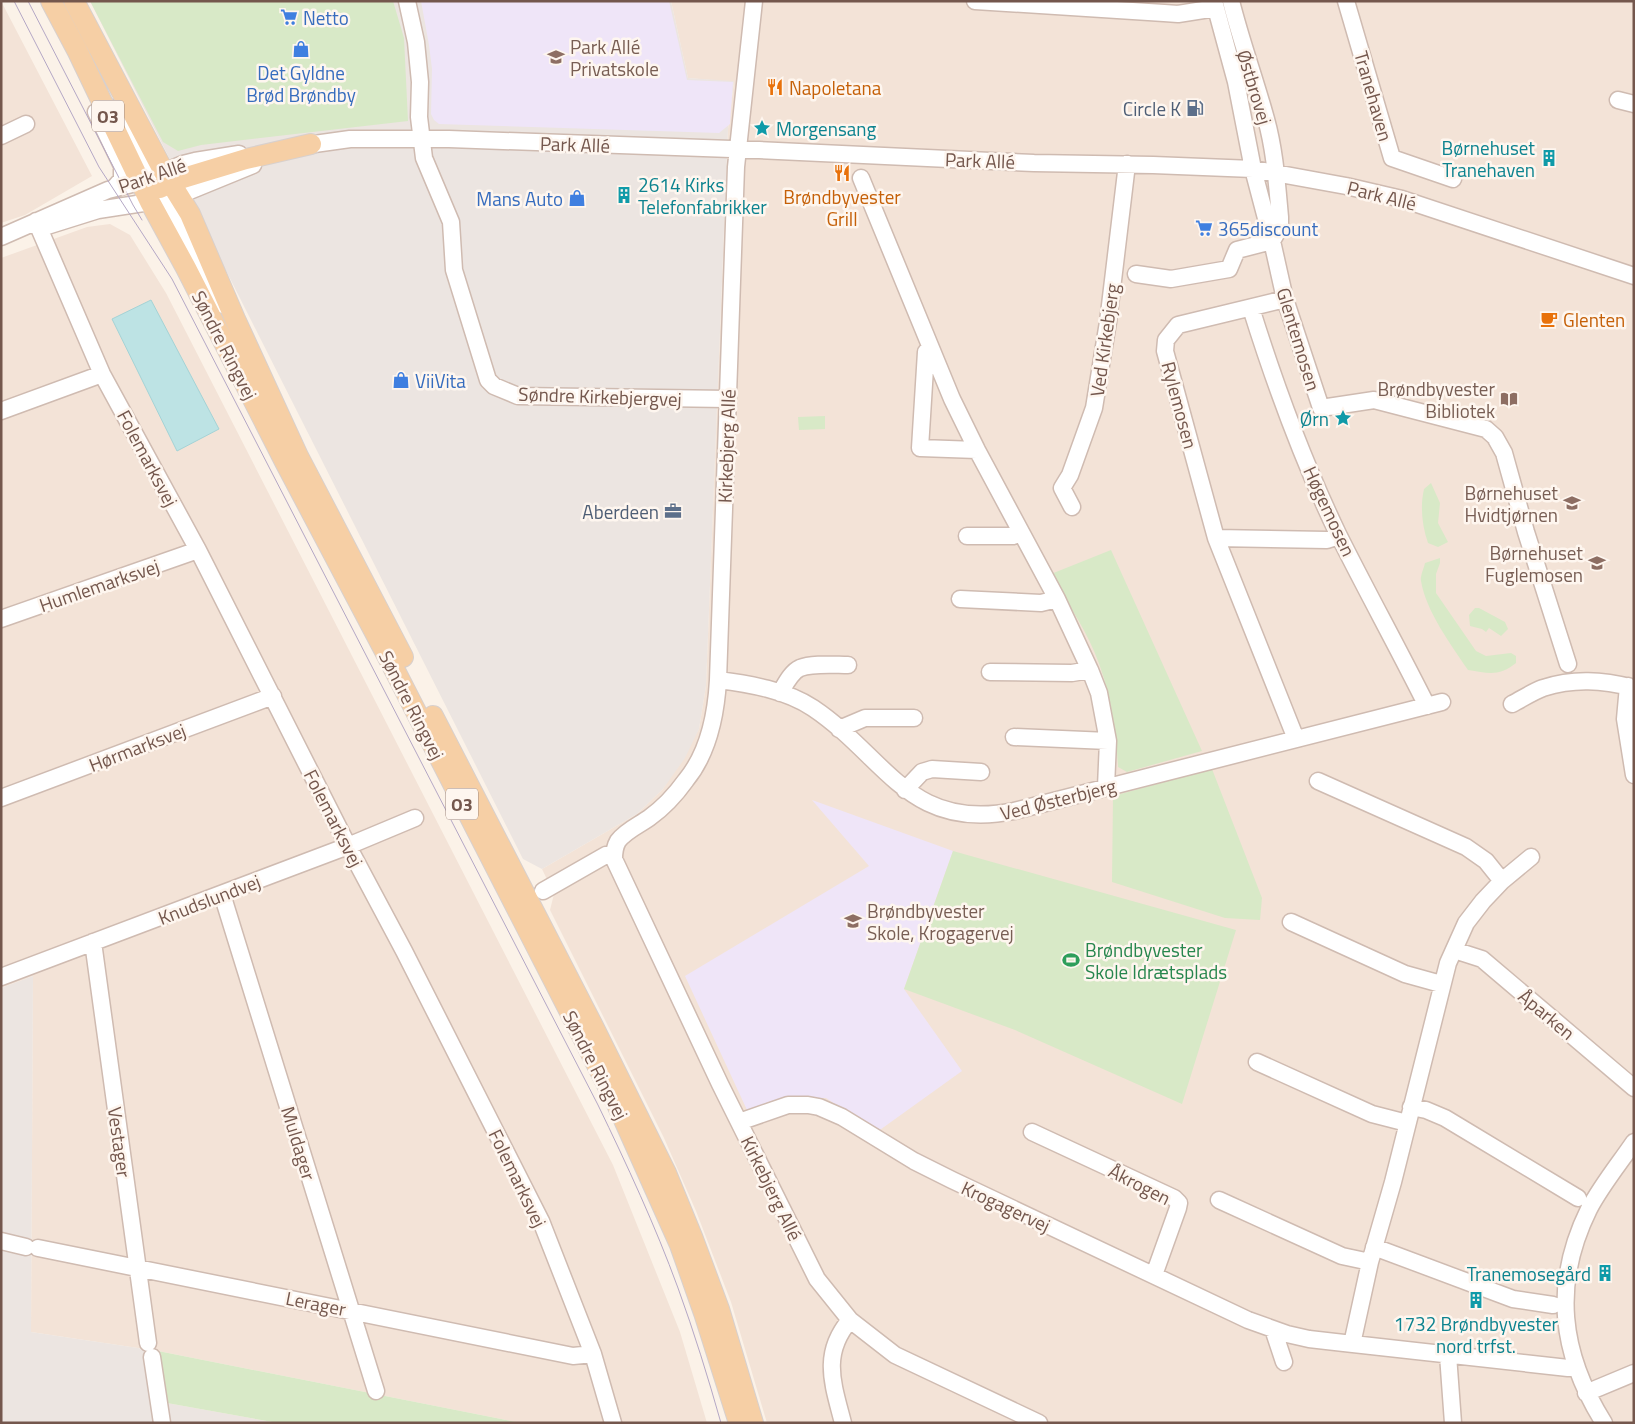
<svg xmlns="http://www.w3.org/2000/svg" width="1635" height="1424" font-family="'Titillium Web',sans-serif">
	<style>
		.residential { fill: #f3e3d7 }
		.industrial { fill: #ece5e1 }
		.education { fill: #efe5f8 }
		.green { fill: #d8e9c7 }
		.water { fill: #bde3e4; stroke: #a4d3d6 }
		.lines { fill: none; stroke-linecap: round; stroke-linejoin: round }
		.minor-casing { stroke: #cfbbb1; stroke-width: 19 }
		.major-casing { stroke: #d8d0cd; stroke-width: 22 }
		.minor { stroke: #fff; stroke-width: 16 }
		.major { stroke: #f6cfa5; stroke-width: 20 }
		.tram { stroke: #b4a7c5; stroke-width: 1 }
		.labels { text-anchor: middle; dominant-baseline: central; stroke-width: 5; stroke-linejoin: round; paint-order: stroke }
		.shield { fill: #fef6ef; stroke: #9d877e; stroke-width: 1 }
		.shield-label { font-size: 18px; font-weight: bold; fill: #74574d }
		.shop-label { font-size: 19px; fill: #366cbe; stroke: #fef6ef; text-anchor: start }
		.education-label { font-size: 19px; fill: #785e54; stroke: #fef6ef; text-anchor: end }
		.food-label { font-size: 19px; fill: #c56008; stroke: #fef6ef; text-anchor: start }
		.street-label { font-size: 19px; fill: #74574d; stroke: #fef6ef }
		.service-label { font-size: 19px; fill: #4e5e75; stroke: #fef6ef; text-anchor: end }
		.culture-label { font-size: 19px; fill: #0d838f; stroke: #fef6ef; text-anchor: end }
		.leisure-label { font-size: 19px; fill: #27864d; stroke: #fef6ef; text-anchor: start }
	</style>
	<rect width="100%" height="100%" fill="#fbf2e8"/>
	<!-- residential -->
	<path class="residential" d="M1 1 92 176 25 215 1 223Z
		M671 1H1634V1423H767L731 1302 696 1211 664 1138 550 910 554 894 542 869 637 814 663 789 699 729 706 686 728 129 734 82 688 78Z
		M110 224 130 235 166 293 613 1165 680 1332 707 1423H521L158 1351 31 1332 33 976 1 988V258L87 227Z"/>
	<!-- industrial -->
	<path class="industrial" d="M90 1H671L688 78 734 81 728 129 706 686 699 729 685 758 663 789 637 814 542 869 523 859Z
		M33 976 31 1332 158 1351 167 1403 278 1423H1V988Z"/>
	<!-- education -->
	<path class="education" d="M421 1H669L687 80 733 82 730 124 719 133 439 124 434 120 431 114 432 69 429 45Z
		M812 800 953 851 904 989 962 1071 877 1132 826 1098H795L771 1101 747 1110 685 976 869 866Z"/>
	<!-- green -->
	<path class="green" d="M90 1H393L404 38 408 121 201 145 178 151 163 142Z
		M825 416V429L799 430 798 417Z
		M1431 483 1440 503 1438 523 1448 542 1438 547 1428 543C1422 525 1420 507 1424 489Z
		M1111 550 1202 751 1127 772 1118 767C1116 727 1110 688 1094 651 1083 625 1065 599 1051 574Z
		M1440 558V563L1436 574V593L1476 651 1486 656 1511 653 1516 656V663C1499 677 1488 673 1468 670 1451 645 1426 611 1421 581 1420 576 1424 568 1425 563Z
		M1475 608H1479L1505 622 1508 629 1501 636 1489 628 1486 632 1482 629 1470 626 1469 615Z
		M1212 769 1262 898 1260 920 1225 918 1112 882 1113 796Z
		M953 851 1236 930 1182 1104 1015 1030 904 989Z
		M158 1351 521 1423H278L167 1403Z"/>
	<!-- water -->
	<path class="water" d="M151 300 219 429 177 451 112 319Z"/>
	<g class="lines">
		<!-- minor casing -->
		<g class="minor-casing">
			<path id="minor" d="M407 1 416 42 420 82 419 117 424 158 451 222 454 270 488 380 494 386 518 396 728 399
				M754 1 736 167 718 680C716 715 709 752 686 780 676 794 663 808 649 818 639 825 625 831 618 841 615 846 614 853 614 859L720 1084 817 1279 850 1320 895 1355 1039 1423
				M975 1 1164 13 1178 14 1216 8
				M1214 1 1236 82 1253 169 1272 241 1285 299 1321 408 1374 400 1486 429 1495 437 1504 453 1526 532 1568 664
				M1231 1C1241 41 1255 79 1266 119 1275 151 1277 185 1280 217V227L1272 241
				M1346 1 1392 158 1453 179
				M1618 100 1634 104
				M113 108 139 149 152 177 160 185
				M96 112 122 166V179L114 188
				M1 136 26 124
				M300 146 350 139H449L759 150 1034 163 1153 165 1253 169 1346 186 1402 199 1634 276
				M861 178 952 399 977 450 1057 599 1090 670 1099 693 1108 741 1106 787
				M157 191 165 198 214 294 223 305
				M36 221 102 374 198 550 348 846 404 951 541 1221 593 1354 613 1423
				M47 226 98 210 150 202 187 192 253 165
				M1 237 108 190 140 182 183 164 195 161 239 154
				M1136 274 1171 279 1229 269 1237 250 1272 241
				M1285 299 1178 325 1166 340 1165 351 1216 538 1296 739
				M1251 308C1275 385 1303 461 1338 534 1367 592 1398 648 1427 706
				M930 348 926 352 920 448 977 450
				M1 411 102 374
				M1072 507 1062 488 1070 475 1094 408 1108 322 1127 164
				M967 536H1013L1021 533
				M1216 538 1327 540 1339 536
				M960 599 1041 603 1057 599
				M1 619 198 550
				M990 672 1072 673 1090 670
				M718 680C750 684 786 690 813 708 886 757 909 832 1014 811L1442 702
				M1628 686 1625 719 1634 775
				M780 693C785 685 791 672 800 668 812 663 835 665 848 665
				M1512 704C1522 699 1532 692 1543 688 1574 678 1602 680 1634 688
				M839 729 865 718H914
				M1014 737 1108 741
				M1318 781 1466 847 1486 861 1502 881
				M905 790 922 772 932 769 981 772
				M1 798 273 696
				M543 891 606 855 614 854
				M222 894 376 1391
				M1291 922 1405 974 1441 984
				M93 942 148 1343
				M1454 950 1482 959 1634 1088
				M1 977 348 846 415 818
				M1257 1062 1372 1114 1407 1123
				M1411 1107 1426 1110 1445 1118 1578 1198
				M739 1122 788 1105H808L819 1107 842 1117 914 1161 952 1180 1248 1320 1287 1334 1309 1339 1344 1343 1568 1368 1575 1367
				M1032 1132 1174 1198 1179 1203 1178 1208 1154 1275
				M1219 1200 1342 1256 1370 1262
				M1 1241 26 1247
				M1374 1247 1513 1299 1553 1305
				M38 1248 573 1356 593 1354
				M1273 1329 1284 1362
				M1352 1344 1370 1262 1393 1182 1448 963 1466 923 1483 901 1502 881 1531 857
				M1448 1355 1453 1423
				M152 1357 162 1423
				M1586 1393 1634 1373
				M843 1423C833 1384 821 1354 850 1320
				M1604 1423C1560 1353 1552 1284 1589 1209 1601 1186 1619 1164 1634 1142"/>
		</g>
		<!-- major casing -->
		<g class="major-casing">
			<path id="major" d="M51 1 77 50 150 202 186 268 285 462 389 659 616 1102 680 1245 704 1313 739 1423
				M74 1 164 172 190 214 235 319 298 456 403 657
				M160 188 180 179 246 159 311 144
				M433 716 593 1026 666 1173 693 1239 719 1309 753 1423"/>
		</g>
		<!-- minor -->
		<use href="#minor" class="minor"/>
		<!-- major -->
		<use href="#major" class="major"/>
		<!-- tram -->
		<path class="tram" d="M14 1 99 167 172 279 598 1105C627 1165 655 1225 678 1288 694 1332 708 1377 721 1423
			M28 1 133 205 142 220"/>
	</g>
	<!-- icons -->
	<defs>
		<g id="supermarket-bare" transform="scale(1.35)"><path d="M-6-5.5h2.5l.6 2H6L4.5 2H-2.5L-4.4-4H-6ZM-1.5 3.2a1.3 1.3 0 1 0 .1 0ZM3 3.2a1.3 1.3 0 1 0 .1 0Z" fill="#3f7fe0" stroke="#fef6ef" stroke-width="2.5" paint-order="stroke"/></g>
		<g id="shop-bare" transform="scale(1.35)"><path d="M-5-2.5h2.3a2.7 3.5 0 0 1 5.4 0H5L5.5 6h-11ZM-1.5-2.5h3a1.5 2.3 0 0 0-3 0Z" fill="#3f7fe0" stroke="#fef6ef" stroke-width="2.5" paint-order="stroke"/></g>
		<g id="school-bare" transform="scale(1.35)"><path d="M0-5L7-2L0 1L-7-2ZM-4 1L0 2.5L4 1V4Q0 6-4 4Z" fill="#8d6e63" stroke="#fef6ef" stroke-width="2.5" paint-order="stroke"/></g>
		<g id="restaurant-bare" transform="scale(1.35)"><path d="M-5-6h1v4h1v-4h1v4h1v-4h1v5L-1.5 .5V6h-2V.5L-5-1ZM5-6V6H3V1.5H1.5Q1.5-4 5-6Z" fill="#e8710a" stroke="#fef6ef" stroke-width="2.5" paint-order="stroke"/></g>
		<g id="fuel-bare" transform="scale(1.35)"><path d="M-5.5-6h7V0h2V4h1.3V-2.5L3-4.5l.8-.8L6-3V5H2.5V1h-1V6h-7ZM-4.2-4.7v3.2H.2V-4.7Z" fill="#5c6f8a" stroke="#fef6ef" stroke-width="2.5" paint-order="stroke"/></g>
		<g id="sight-bare" transform="scale(1.35)"><path d="M0-6L1.8-2.2L6-1.7L2.9 1.2L3.7 5.4L0 3.3L-3.7 5.4L-2.9 1.2L-6-1.7L-1.8-2.2Z" fill="#0f9aa8" stroke="#fef6ef" stroke-width="2.5" paint-order="stroke"/></g>
		<g id="building-bare" transform="scale(1.35)"><path d="M-4-6H4V6H1V3H-1V6H-4ZM-2.5-4.3h1.7v1.8h-1.7ZM.8-4.3h1.7v1.8H.8ZM-2.5-1h1.7V.8h-1.7ZM.8-1h1.7V.8H.8Z" fill="#0f9aa8" stroke="#fef6ef" stroke-width="2.5" paint-order="stroke"/></g>
		<g id="cafe-bare" transform="scale(1.35)"><path d="M-5.5-4.5H6V0H3Q3 3.5 0 3.5H-2.5Q-5.5 3.5-5.5 0ZM3-3.2v2h1.7v-2ZM-6 4.5H4V6H-6Z" fill="#e8710a" stroke="#fef6ef" stroke-width="2.5" paint-order="stroke"/></g>
		<g id="library-bare" transform="scale(1.35)"><path d="M-6-4Q-3-5.5-.7-3.5V5Q-3 3-6 4ZM6-4Q3-5.5 .7-3.5V5Q3 3 6 4Z" fill="#8d6e63" stroke="#fef6ef" stroke-width="2.5" paint-order="stroke"/></g>
		<g id="office-bare" transform="scale(1.35)"><path d="M-6-3h4V-5.5h4V-3h4V5H-6ZM-1-4.5V-3h2v-1.5ZM-6 0V1H6V0Z" fill="#5c6f8a" stroke="#fef6ef" stroke-width="2.5" paint-order="stroke"/></g>
		<g id="stadium-bare" transform="scale(1.35)"><path d="M0-5a6.5 5 0 1 0 0 10a6.5 5 0 1 0 0-10ZM-3.5-1.8h7v3.6h-7Z" fill="#2e9e5b" stroke="#fef6ef" stroke-width="2.5" paint-order="stroke"/></g>
	</defs>
	<g fill-rule="evenodd">
		<use href="#supermarket-bare" x="289" y="17"/>
		<use href="#shop-bare" x="301" y="49"/>
		<use href="#school-bare" x="556" y="57"/>
		<use href="#restaurant-bare" x="775" y="87"/>
		<use href="#fuel-bare" x="1195" y="108"/>
		<use href="#sight-bare" x="762" y="128"/>
		<use href="#building-bare" x="1549" y="158"/>
		<use href="#restaurant-bare" x="842" y="173"/>
		<use href="#building-bare" x="624" y="195"/>
		<use href="#shop-bare" x="577" y="198"/>
		<use href="#supermarket-bare" x="1204" y="228"/>
		<use href="#cafe-bare" x="1549" y="319"/>
		<use href="#shop-bare" x="401" y="380"/>
		<use href="#library-bare" x="1509" y="399"/>
		<use href="#sight-bare" x="1343" y="418"/>
		<use href="#school-bare" x="1572" y="503"/>
		<use href="#office-bare" x="673" y="511"/>
		<use href="#school-bare" x="1597" y="563"/>
		<use href="#school-bare" x="853" y="921"/>
		<use href="#stadium-bare" x="1071" y="960"/>
		<use href="#building-bare" x="1605" y="1273"/>
		<use href="#building-bare" x="1476" y="1300"/>
	</g>
	<g class="labels">
		<!-- shield labels -->
		<g class="shield">
			<rect x="92" y="100.5" width="32" height="31" rx="4"/>
			<rect x="446" y="788.5" width="32" height="31" rx="4"/>
		</g>
		<g class="shield-label">
			<text x="108" y="116">O3</text>
			<text x="462" y="804">O3</text>
		</g>
		<!-- shop labels -->
		<g class="shop-label">
			<text x="303" y="17">Netto</text>
			<text x="301" y="72" text-anchor="middle">Det Gyldne<tspan x="301" dy="22">Brød Brøndby</tspan></text>
			<text x="563" y="198" text-anchor="end">Mans Auto</text>
			<text x="1218" y="228">365discount</text>
			<text x="415" y="380">ViiVita</text>
		</g>
		<!-- education labels -->
		<g class="education-label">
			<text x="570" y="46" text-anchor="start">Park Allé<tspan x="570" dy="22">Privatskole</tspan></text>
			<text x="1495" y="388">Brøndbyvester<tspan x="1495" dy="22">Bibliotek</tspan></text>
			<text x="1558" y="492">Børnehuset<tspan x="1558" dy="22">Hvidtjørnen</tspan></text>
			<text x="1583" y="552">Børnehuset<tspan x="1583" dy="22">Fuglemosen</tspan></text>
			<text x="867" y="910" text-anchor="start">Brøndbyvester<tspan x="867" dy="22">Skole, Krogagervej</tspan></text>
		</g>
		<!-- food labels -->
		<g class="food-label">
			<text x="789" y="87">Napoletana</text>
			<text x="842" y="196" text-anchor="middle">Brøndbyvester<tspan x="842" dy="22">Grill</tspan></text>
			<text x="1563" y="319">Glenten</text>
		</g>
		<!-- street labels -->
		<g class="street-label">
			<text transform="translate(1255 87) rotate(73)">Østbrovej</text>
			<text transform="translate(1374 96) rotate(74)">Tranehaven</text>
			<text transform="translate(575 144) rotate(2)">Park Allé</text>
			<text transform="translate(980 160) rotate(2)">Park Allé</text>
			<text transform="translate(152 175) rotate(-19)">Park Allé</text>
			<text transform="translate(1382 195) rotate(14)">Park Allé</text>
			<text transform="translate(1299 339) rotate(73)">Glentemosen</text>
			<text transform="translate(1104 340) rotate(-82)">Ved Kirkebjerg</text>
			<text transform="translate(225 345) rotate(63)">Søndre Ringvej</text>
			<text transform="translate(600 396) rotate(2)">Søndre Kirkebjergvej</text>
			<text transform="translate(1180 405) rotate(75)">Rylemosen</text>
			<text transform="translate(726 446) rotate(-88)">Kirkebjerg Allé</text>
			<text transform="translate(148 458) rotate(62)">Folemarksvej</text>
			<text transform="translate(1330 511) rotate(65)">Høgemosen</text>
			<text transform="translate(99 585) rotate(-19)">Humlemarksvej</text>
			<text transform="translate(412 705) rotate(63)">Søndre Ringvej</text>
			<text transform="translate(137 747) rotate(-21)">Hørmarksvej</text>
			<text transform="translate(1058 799) rotate(-14)">Ved Østerbjerg</text>
			<text transform="translate(334 818) rotate(63)">Folemarksvej</text>
			<text transform="translate(209 899) rotate(-21)">Knudslundvej</text>
			<text transform="translate(1547 1014) rotate(40)">Åparken</text>
			<text transform="translate(596 1065) rotate(63)">Søndre Ringvej</text>
			<text transform="translate(120 1142) rotate(82)">Vestager</text>
			<text transform="translate(299 1143) rotate(73)">Muldager</text>
			<text transform="translate(518 1178) rotate(64)">Folemarksvej</text>
			<text transform="translate(1140 1184) rotate(27)">Åkrogen</text>
			<text transform="translate(772 1188) rotate(64)">Kirkebjerg Allé</text>
			<text transform="translate(1006 1206) rotate(25)">Krogagervej</text>
			<text transform="translate(316 1303) rotate(11)">Lerager</text>
		</g>
		<!-- service labels -->
		<g class="service-label">
			<text x="1181" y="108">Circle K</text>
			<text x="659" y="511">Aberdeen</text>
		</g>
		<!-- culture labels -->
		<g class="culture-label">
			<text x="776" y="128" text-anchor="start">Morgensang</text>
			<text x="1535" y="147">Børnehuset<tspan x="1535" dy="22">Tranehaven</tspan></text>
			<text x="638" y="184" text-anchor="start">2614 Kirks<tspan x="638" dy="22">Telefonfabrikker</tspan></text>
			<text x="1329" y="418">Ørn</text>
			<text x="1591" y="1273">Tranemosegård</text>
			<text x="1476" y="1323" text-anchor="middle">1732 Brøndbyvester<tspan x="1476" dy="22">nord trfst.</tspan></text>
		</g>
		<!-- leisure labels -->
		<g class="leisure-label">
			<text x="1085" y="949">Brøndbyvester<tspan x="1085" dy="22">Skole Idrætsplads</tspan></text>
		</g>
	</g>
	<!-- border -->
	<rect width="1635" height="1424" fill="none" stroke="#74574d" stroke-width="5"/>
</svg>
